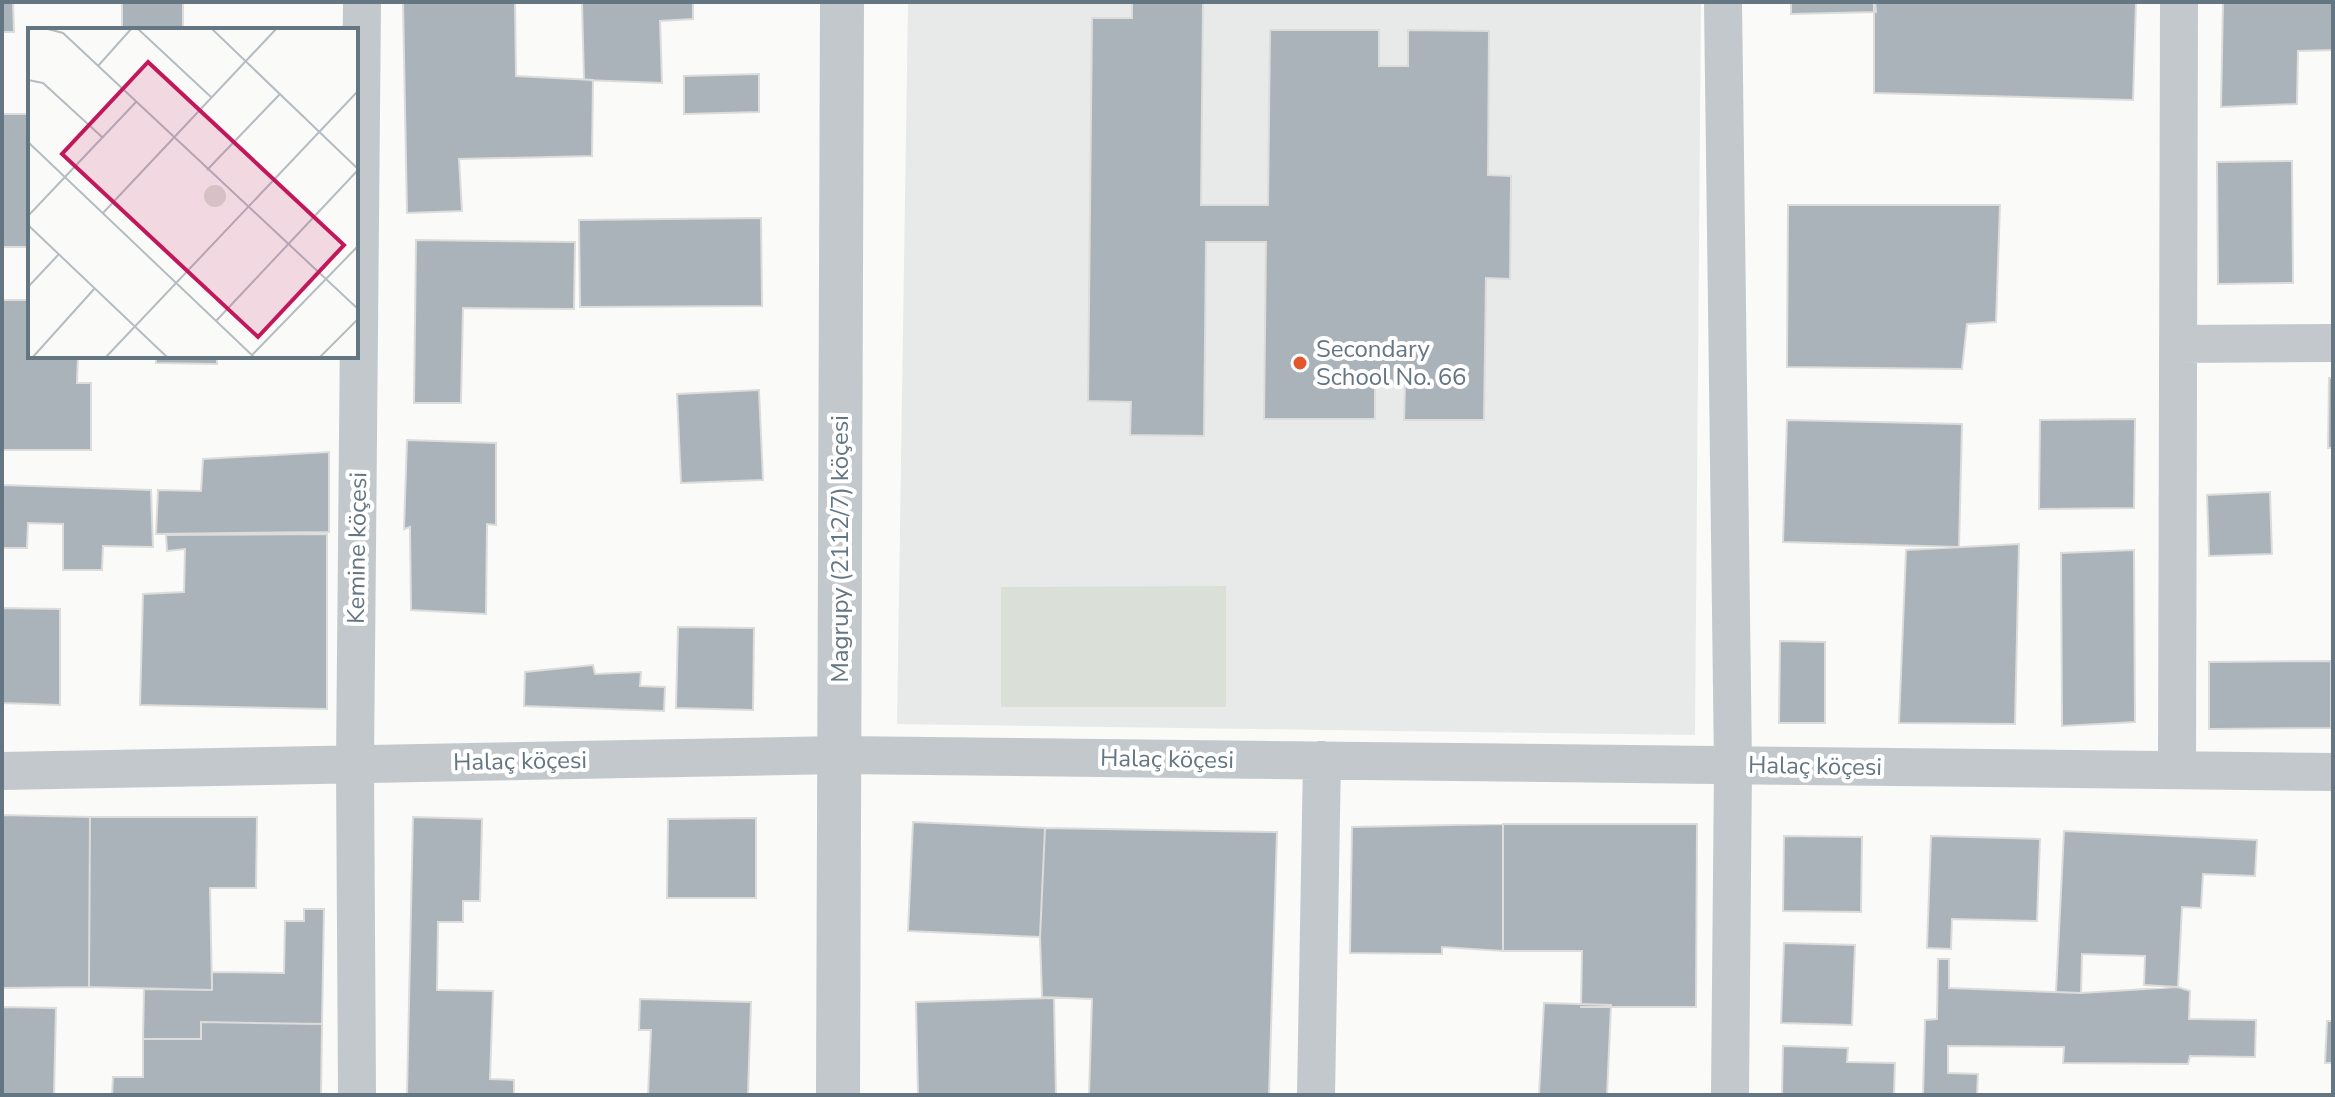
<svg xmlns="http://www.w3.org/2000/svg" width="2335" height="1097" font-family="'Nunito Sans',sans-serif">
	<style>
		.built { fill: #e8e9e9 }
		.pitch { fill: #dadfd7 }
		.building { fill: #aab3b9; stroke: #dcdcda; stroke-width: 2 }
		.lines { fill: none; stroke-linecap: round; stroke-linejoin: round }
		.minor { stroke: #c3c8cc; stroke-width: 38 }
		.tertiary { stroke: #c3c8cc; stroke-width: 44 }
		.poi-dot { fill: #e4572e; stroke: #fff; stroke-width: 3 }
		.labels { text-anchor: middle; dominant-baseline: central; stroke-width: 8; stroke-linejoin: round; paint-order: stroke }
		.poi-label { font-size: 24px; fill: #657683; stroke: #fff; text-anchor: start }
		.street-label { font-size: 24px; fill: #657683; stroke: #fff }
		.inset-road { fill: none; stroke: #b5bdc2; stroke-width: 2 }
		.view { fill: #c2185b; fill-opacity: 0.15; stroke: #c2185b; stroke-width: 4 }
		.inset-edge { fill: none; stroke: #657683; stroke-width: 4 }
	</style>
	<rect width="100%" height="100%" fill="#fafaf8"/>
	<!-- built -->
	<path class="built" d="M908 2H1701L1695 735 897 724Z"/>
	<!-- pitch -->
	<path class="pitch" d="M1226 586V707H1001V587Z"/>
	<!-- building -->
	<path class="building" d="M2 2H13L14 32H2Z
		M122 2H183V30H122Z
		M403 2H515L516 76 593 80 592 156 459 159 462 211 407 213Z
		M582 2H693V19L660 21 662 83 584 80Z
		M1132 2H1203L1201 205H1268L1270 30H1379V66H1408V30L1489 31 1488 175 1511 176 1510 279 1486 278 1484 420H1404L1405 384H1375V419H1264L1266 242H1206L1204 436 1130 435 1131 402 1088 401 1092 18H1132Z
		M1791 2H1875L1876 12 1791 14Z
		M1874 2H2136L2133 100 1874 93Z
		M2223 2H2333V50L2298 51 2297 104 2221 107Z
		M759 74V112L684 114V76Z
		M2 114H30V247H2Z
		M2292 161 2293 283 2218 284 2217 162Z
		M1788 205H2000L1996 322 1967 324 1962 369 1787 367Z
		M761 218 762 306 580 307 579 220Z
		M416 240 575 242 574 309 463 308 461 403H414Z
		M2 300H30V356H78L77 383H91V450H2Z
		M156 356H217V364L156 363Z
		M2329 378H2333V448H2328Z
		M759 390 763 480 681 483 677 394Z
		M2135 419 2134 508 2039 509 2040 420Z
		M1787 420 1962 424 1959 547 1783 542Z
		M407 440 496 443V525L487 524 486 614 411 610 410 527 404 529Z
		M329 452V532L156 534 158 490 201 491 203 459Z
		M2 485 151 490 153 547 103 546 102 570H63V524L28 523 27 548H2Z
		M2270 492 2272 554 2209 556 2207 495Z
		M327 534V709L140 705 143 594 184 592 185 549 167 551 166 535Z
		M2019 544 2015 724 1899 723 1906 550Z
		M2134 550 2135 722 2062 726 2061 553Z
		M2 608 60 609V705L2 703Z
		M678 627 754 628 753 710 676 708Z
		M1780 641 1825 642V723H1779Z
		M2331 661V728L2209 729V662Z
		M593 665 595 674 641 672 640 686 665 687 664 711 524 706 525 672Z
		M2 815 90 817 89 987 2 988Z
		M90 817H257L256 888H210L212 990 89 987Z
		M413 817 482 819 480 901H463V922H438L437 990 493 991 490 1079 514 1080V1095H407Z
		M756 818V898H667L668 819Z
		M913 822 1045 828 1040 937 908 931Z
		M1503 824V951L1442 947V954L1350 953 1352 827Z
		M1503 824H1697L1696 1007H1581L1582 951H1503Z
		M1045 828 1277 832 1269 1095H1089L1092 999 1042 997 1040 937Z
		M2064 831 2257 840 2255 876 2203 874 2201 908 2182 907 2178 987 2144 985 2145 956 2082 954 2081 993 2056 992Z
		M1784 836 1862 837 1861 912 1783 911Z
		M1931 836 2040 839 2037 921 1952 919 1951 949 1927 948Z
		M304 909H324L322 1024 201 1022V1039H143L144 989 212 990V972L284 973 285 921H304Z
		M1784 943 1855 945 1852 1025 1781 1023Z
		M1938 959H1949V988L2081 993 2178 987 2190 991 2189 1019 2256 1020 2255 1057 2190 1056 2188 1064 2063 1063 2064 1047 1948 1046V1073L1978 1074 1977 1095H1923L1925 1020 1937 1019Z
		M1054 998 1056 1095H918L916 1002Z
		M640 999 751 1002 748 1095H648L651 1030H639Z
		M1544 1003 1611 1005 1607 1095H1539Z
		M2 1007 56 1008 54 1095H2Z
		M2327 1021H2333V1063H2325Z
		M201 1022 322 1024 321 1095H112L113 1077H143V1039H201Z
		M1783 1046 1848 1048 1847 1062 1895 1063 1894 1095H1782Z"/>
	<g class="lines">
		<!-- minor -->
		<path class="minor" d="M1723 2 1733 765 1730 1095
			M2178 344 2333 343
			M2177 770 2179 2
			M2 771 839 755 2333 772
			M357 1095 355 764 362 2
			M1316 1095 1322 760"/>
		<!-- tertiary -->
		<path class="tertiary" d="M838 1095 842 2"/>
	</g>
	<!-- markers -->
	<circle class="poi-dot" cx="1300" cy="363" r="8"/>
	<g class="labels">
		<!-- poi labels -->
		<g class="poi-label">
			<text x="1316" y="349">Secondary<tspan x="1316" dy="28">School No. 66</tspan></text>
		</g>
		<!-- street labels -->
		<g class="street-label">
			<text transform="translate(357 548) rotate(-89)">Kemine köçesi</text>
			<text transform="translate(840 549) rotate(-90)">Magrupy (2112/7) köçesi</text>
			<text transform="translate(1167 759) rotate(1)">Halaç köçesi</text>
			<text transform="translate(520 761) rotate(-1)">Halaç köçesi</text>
			<text transform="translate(1815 766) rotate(1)">Halaç köçesi</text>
		</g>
	</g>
	<!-- overview -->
	<g transform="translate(28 28)">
		<rect width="330" height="330" fill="#fafaf8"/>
		<path d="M176 168a11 11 0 1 1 22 0a11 11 0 1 1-22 0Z" fill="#dadfd7"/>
		<path class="inset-road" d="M16 0 35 5 330 281M109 0 183 69M183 0 330 141M70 38 104 0M0 52 15 55 74 109M0 114 227 330M179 142 252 66M75 185 249 0M0 188 108 74M0 197 140 330M0 259 31 226M188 293 330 142M224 327 330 218M4 330 67 260M77 330 330 63M291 330 330 291"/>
		<path class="view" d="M120 34 316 217 230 309 34 126Z"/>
		<rect width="330" height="330" class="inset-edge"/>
	</g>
	<!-- border -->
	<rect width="2335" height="1097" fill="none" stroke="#657683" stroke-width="8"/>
</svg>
